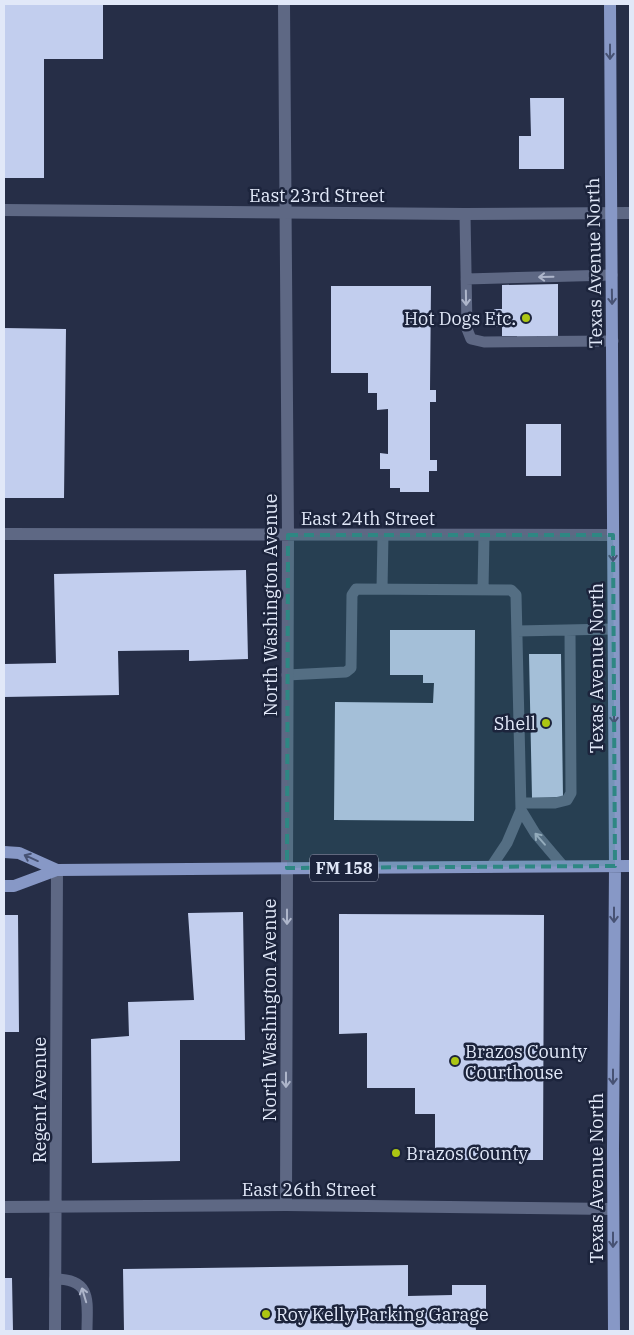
<svg xmlns="http://www.w3.org/2000/svg" width="634" height="1335" font-family="'IBM Plex Serif',serif">
	<style>
		.building { fill: #c2ceee }
		.lines { fill: none; stroke-linecap: round; stroke-linejoin: round }
		.lane { stroke: #5e6884; stroke-width: 11 }
		.street { stroke: #5e6884; stroke-width: 12 }
		.secondary { stroke: #5e6884; stroke-width: 12 }
		.primary { stroke: #8798c6; stroke-width: 12 }
		.oneway { stroke: #475273 }
		.oneway2 { stroke: #adb5ca }
		.marked { fill: #2e8783; fill-opacity: 0.2; stroke: #2e8783; stroke-width: 4; stroke-dasharray: 10 6; stroke-linejoin: round }
		.poi-dot { fill: #acc613; stroke: #1c243c; stroke-width: 2 }
		.labels { text-anchor: middle; dominant-baseline: central; stroke-width: 5; stroke-linejoin: round; paint-order: stroke }
		.shield { fill: #1c243c; stroke: #a6adc0; stroke-width: 1 }
		.shield-label { font-size: 16px; font-weight: bold; fill: #e1e8f8 }
		.street-label { font-size: 18px; fill: #e1e8f8; stroke: #1c243c }
		.poi-label { font-size: 18px; fill: #e1e8f8; stroke: #1c243c; text-anchor: start }
	</style>
	<rect width="100%" height="100%" fill="#262e47"/>
	<!-- building -->
	<path class="building" d="M4 4H103V59H44V178H4Z
		M530 98H564V169H519V136H531Z
		M558 284V336H537V341L517 342V336H502V327H495L494 309H502V285Z
		M331 286H431L430 390H436V402H430V460H437V471H429V492H400V488H390V469H380V453L388 454V409L377 410V393H368V373H331Z
		M4 328 66 329 64 498H4Z
		M526 424H561V476H526Z
		M246 570 248 659 189 661V650L118 651 119 695 4 697V664L56 663 54 574Z
		M390 630H475L474 821 334 820 335 702 433 703 434 683H423V675H390Z
		M529 654H561L563 797 532 798Z
		M243 912 245 1040H180V1161L92 1163 91 1039 129 1036 128 1002 194 1000 188 913Z
		M339 914 544 915 543 1160H435V1114H415V1088H367V1033L339 1034Z
		M4 915H18L19 1032H4Z
		M408 1265V1296L452 1295V1285H486V1316L475 1317 476 1331H124L123 1269Z
		M4 1278H12L13 1331H4Z"/>
	<g class="lines">
		<!-- lane -->
		<path class="lane" d="M465 214 467 329 471 339 484 342 613 341
			M466 279 612 275
			M382 589 383 535
			M483 590 484 535
			M517 631 613 629
			M287 675 346 672 351 668 352 595 356 589 511 590 516 595 521 810 507 843 491 867
			M521 803H555L567 800 571 793 570 631
			M521 810 535 833 563 866
			M55 1279C93 1279 87 1302 87 1331"/>
		<!-- street -->
		<path class="street" d="M284 4 288 535 286 1205
			M4 534 613 535
			M4 1207 286 1205 613 1209
			M55 1331 57 870"/>
		<!-- secondary -->
		<path class="secondary" d="M4 210 465 214 630 213"/>
		<!-- primary -->
		<path class="primary" d="M610 4 615 866 613 1149 614 1331
			M4 852 19 853 57 870
			M4 886H14L57 870 630 866"/>
	</g>
	<!-- one-way arrows -->
	<defs><path id="oneway-shaft" d="M-6 0H5M1.5-3L5.5 0L1.5 3" fill="none" stroke-width="1.6" stroke-linecap="round" stroke-linejoin="round" transform="scale(1.25)"/></defs>
	<g class="oneway">
		<use href="#oneway-shaft" transform="translate(610 52) rotate(90)"/>
		<use href="#oneway-shaft" transform="translate(612 297) rotate(89)"/>
		<use href="#oneway-shaft" transform="translate(613 554) rotate(90)"/>
		<use href="#oneway-shaft" transform="translate(614 716) rotate(90)"/>
		<use href="#oneway-shaft" transform="translate(31 858) rotate(-156)"/>
		<use href="#oneway-shaft" transform="translate(614 915) rotate(90)"/>
		<use href="#oneway-shaft" transform="translate(613 1077) rotate(90)"/>
		<use href="#oneway-shaft" transform="translate(613 1240) rotate(90)"/>
	</g>
	<g class="oneway2">
		<use href="#oneway-shaft" transform="translate(546 277) rotate(179)"/>
		<use href="#oneway-shaft" transform="translate(466 298) rotate(89)"/>
		<use href="#oneway-shaft" transform="translate(540 839) rotate(-131)"/>
		<use href="#oneway-shaft" transform="translate(287 917) rotate(90)"/>
		<use href="#oneway-shaft" transform="translate(286 1080) rotate(90)"/>
		<use href="#oneway-shaft" transform="translate(84 1295) rotate(-107)"/>
	</g>
	<!-- marked area -->
	<path class="marked" d="M288 535H613L615 866 287 868Z"/>
	<!-- markers -->
	<g class="poi-dot">
		<circle cx="526" cy="318" r="5"/>
		<circle cx="546" cy="723" r="5"/>
		<circle cx="455" cy="1061" r="5"/>
		<circle cx="396" cy="1153" r="5"/>
		<circle cx="266" cy="1314" r="5"/>
	</g>
	<g class="labels">
		<!-- shield labels -->
		<rect class="shield" x="310" y="854.5" width="68" height="27" rx="4"/>
		<g class="shield-label">
			<text x="344" y="868">FM 158</text>
		</g>
		<!-- street labels -->
		<g class="street-label">
			<text x="317" y="195">East 23rd Street</text>
			<text transform="translate(594 263) rotate(-91)">Texas Avenue North</text>
			<text x="368" y="518">East 24th Street</text>
			<text transform="translate(270 605) rotate(-90)">North Washington Avenue</text>
			<text transform="translate(596 668) rotate(-90)">Texas Avenue North</text>
			<text transform="translate(269 1010) rotate(-90)">North Washington Avenue</text>
			<text transform="translate(39 1100) rotate(-90)">Regent Avenue</text>
			<text transform="translate(596 1178) rotate(-90)">Texas Avenue North</text>
			<text x="309" y="1189">East 26th Street</text>
		</g>
		<!-- poi labels -->
		<g class="poi-label">
			<text x="516" y="318" text-anchor="end">Hot Dogs Etc.</text>
			<text x="536" y="723" text-anchor="end">Shell</text>
			<text x="465" y="1051">Brazos County<tspan x="465" dy="21">Courthouse</tspan></text>
			<text x="406" y="1153">Brazos County</text>
			<text x="276" y="1314">Roy Kelly Parking Garage</text>
		</g>
	</g>
	<!-- border -->
	<rect width="634" height="1335" fill="none" stroke="#e1e8f8" stroke-width="10"/>
</svg>
